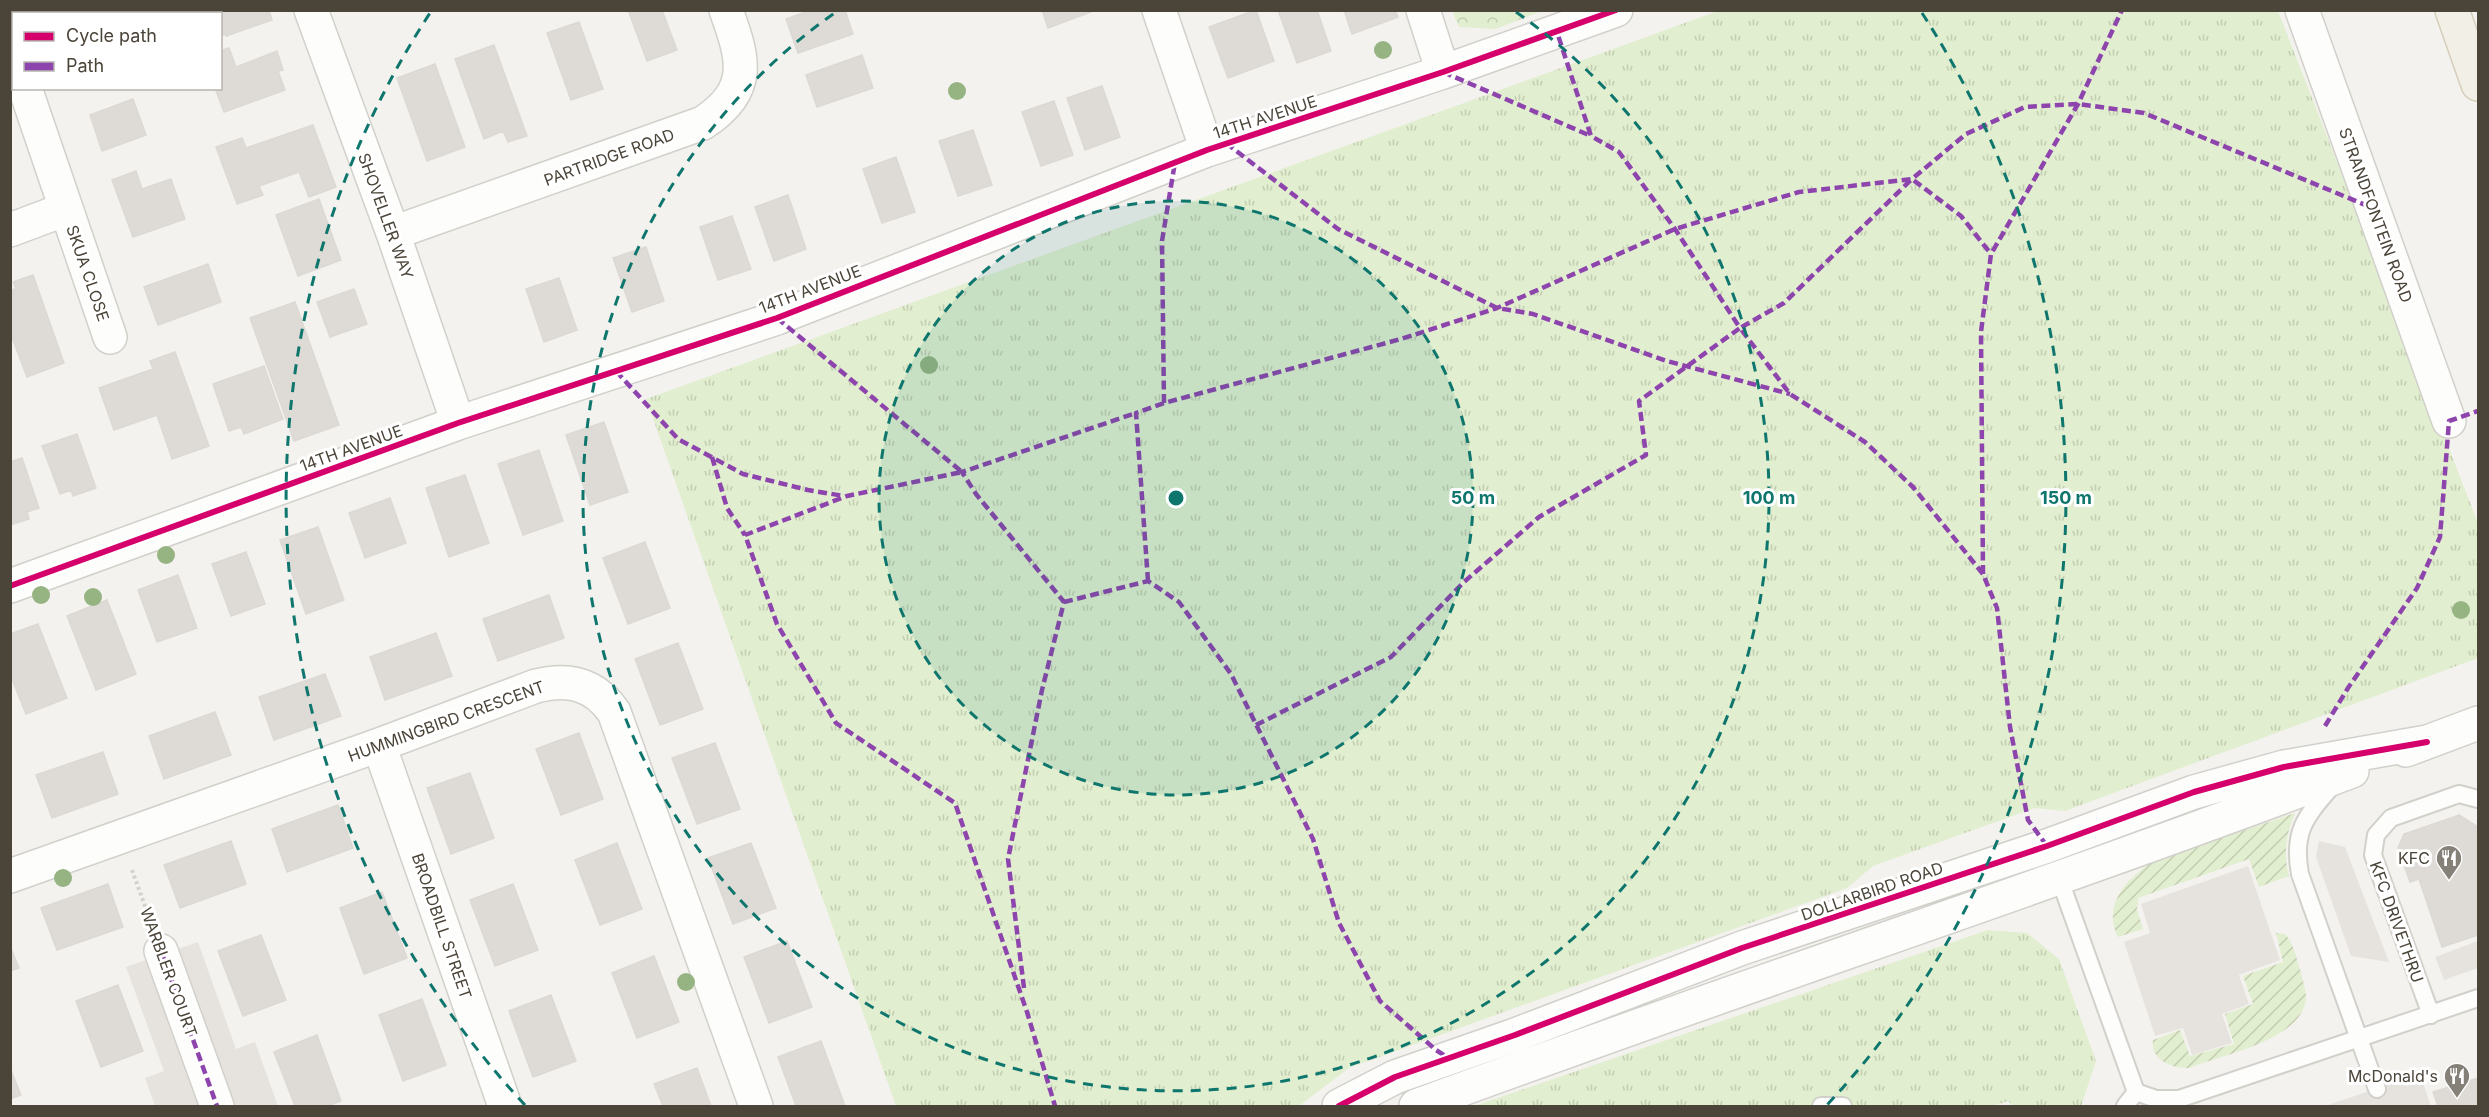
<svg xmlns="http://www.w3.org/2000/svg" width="2489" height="1117" font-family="Inter,sans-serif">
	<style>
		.grass { fill: url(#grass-tufts) }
		.park { fill: url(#park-crowns) }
		.garden { fill: url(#garden-furrows) }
		.parking { fill: #e6e3df }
		.building { fill: #dedbd6; stroke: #dcd9d4; stroke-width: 1.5 }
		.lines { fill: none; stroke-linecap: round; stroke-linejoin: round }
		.service-casing { stroke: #d2d0cb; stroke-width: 20 }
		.minor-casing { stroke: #d2d0cb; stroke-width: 36 }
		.primary-casing { stroke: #d6cebb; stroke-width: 36 }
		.path { stroke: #d3d2cc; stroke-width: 4; stroke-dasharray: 3 3; stroke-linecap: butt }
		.service { stroke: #fdfdfc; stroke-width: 16 }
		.minor { stroke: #fdfdfc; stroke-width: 33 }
		.primary { stroke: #f2efe6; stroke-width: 33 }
		.quiet { stroke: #8e44ad; stroke-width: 4.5; stroke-dasharray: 9 4.5; stroke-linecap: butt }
		.cycleway-casing { stroke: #fff; stroke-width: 10 }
		.cycleway { stroke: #d6006c; stroke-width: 6 }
		.tree { fill: #96b382 }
		.ring { fill: none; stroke: #0f766e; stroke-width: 3; stroke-dasharray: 10 8 }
		.labels { text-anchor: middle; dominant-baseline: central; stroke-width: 6; stroke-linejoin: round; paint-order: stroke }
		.street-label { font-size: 16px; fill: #4b4439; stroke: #fff }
		.poi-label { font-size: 16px; fill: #4b4439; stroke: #fff; text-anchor: end }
		.centre { fill: #0f766e; stroke: #fff; stroke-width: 3 }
		.ring-label { font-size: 18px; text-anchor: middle; font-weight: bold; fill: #0f766e; stroke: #fff; stroke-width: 6; stroke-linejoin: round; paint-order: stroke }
	</style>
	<defs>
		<pattern id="grass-tufts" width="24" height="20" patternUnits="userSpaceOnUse" patternTransform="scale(1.5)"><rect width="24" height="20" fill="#e1eecf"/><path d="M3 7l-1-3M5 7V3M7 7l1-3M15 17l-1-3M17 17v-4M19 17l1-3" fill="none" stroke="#c3cdb2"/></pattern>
		<pattern id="park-crowns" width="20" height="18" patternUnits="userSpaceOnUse" patternTransform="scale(1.5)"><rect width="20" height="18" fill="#e1eecf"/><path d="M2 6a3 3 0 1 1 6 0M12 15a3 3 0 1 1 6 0" fill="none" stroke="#c3cdb2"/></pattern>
		<pattern id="garden-furrows" width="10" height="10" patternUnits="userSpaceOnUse" patternTransform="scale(1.5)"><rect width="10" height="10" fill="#e1eecf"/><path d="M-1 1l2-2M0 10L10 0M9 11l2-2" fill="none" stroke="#c3cdb2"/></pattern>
	</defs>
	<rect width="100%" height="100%" fill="#f4f2ee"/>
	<!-- grass -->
	<path class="grass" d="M1718 11H2278L2478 523V658L2065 811 2035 808 1873 866 1847 888 1349 1068 1299 1106H896L646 399Z
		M1988 930 2027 933 2059 959 2096 1061 2081 1106H2011L2009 1101 1993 1106H1474Z"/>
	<!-- park -->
	<path class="park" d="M1452 11H1542L1495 29 1459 27Z"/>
	<!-- garden -->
	<path class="garden" d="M2295 813C2286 833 2283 855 2289 876L2259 887 2249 859 2138 898 2137 910 2143 929 2118 937C2101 905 2129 874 2157 860Z
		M2276 933 2285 934C2294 944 2297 960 2301 973 2303 980 2305 988 2306 996 2306 1040 2221 1055 2189 1068 2172 1069 2150 1060 2153 1040L2180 1030 2190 1056 2234 1044 2225 1014 2253 1004 2243 976 2283 962Z"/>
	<!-- parking -->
	<path class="parking" d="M2319 841 2345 847 2389 962 2351 956 2316 857Z
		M2248 866 2280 960 2239 975 2249 1004 2222 1014 2232 1043 2192 1055 2183 1028 2155 1036 2124 942 2150 933 2141 904Z
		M2478 941V968L2444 980 2435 957Z
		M198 942 236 1049 255 1042 278 1106H155L145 1078 164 1071 126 967Z
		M2420 1074 2431 1106H2325Z"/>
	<!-- building -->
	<path class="building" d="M167 10H269L272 20 226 36 225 34 220 36V14H168Z
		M628 10H662L677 50 647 61Z
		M811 10H845L853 34 798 53 786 19Z
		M1042 10H1091V12L1048 28Z
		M1256 10 1274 61 1228 78 1209 27Z
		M1278 10H1317L1331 51 1297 63Z
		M1344 10H1395L1398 17 1352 34Z
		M579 22 603 89 571 100 547 33Z
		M494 45 527 136 508 142 503 131 484 139 455 59Z
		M229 48 236 67 277 51 283 70 278 71 285 90 224 112 215 88H220V51Z
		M862 55 873 88 817 107 806 75Z
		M435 64 465 147 427 161 397 78Z
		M1102 86 1120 137 1085 150 1067 98Z
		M133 99 146 135 102 151 90 115Z
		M1054 101 1073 155 1041 166 1022 112Z
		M313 125 336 187 309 197 299 172 259 186 263 195 237 204 216 147 242 138 246 148Z
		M973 130 992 185 958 196 939 141Z
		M896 157 915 212 882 223 863 169Z
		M136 171 142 189 171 179 185 219 133 237 112 180Z
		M788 195 806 249 774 261 755 207Z
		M319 199 341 260 298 276 276 215Z
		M732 216 751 269 718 280 700 227Z
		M646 247 664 301 632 312 613 258Z
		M208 264 221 302 158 325 144 287Z
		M33 275 64 363 27 377 10 332V290L16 289 13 282Z
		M559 278 577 330 544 342 526 289Z
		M354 289 367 324 330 337 317 302Z
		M295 302 339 425 294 441 250 318Z
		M175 352 209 446 172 459 157 415 114 430 99 388 153 369 150 361Z
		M264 366 283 419 244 434 241 427 229 431 213 384Z
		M604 422 628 492 590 505 566 435Z
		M77 434 96 488 73 496 71 490 60 494 42 446Z
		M539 450 563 521 523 535 498 464Z
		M22 458 39 508 27 512 29 519 10 525V462Z
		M465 475 489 543 449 557 426 488Z
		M390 498 406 543 365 558 349 513Z
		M318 527 344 600 306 614 280 540Z
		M645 542 670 608 628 624 603 558Z
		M246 552 265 604 231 616 212 564Z
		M178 575 197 628 157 642 138 590Z
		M549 595 564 638 498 661 483 619Z
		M107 600 136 674 96 690 67 616Z
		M38 624 67 698 26 714 10 674V634Z
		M436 633 452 676 385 700 370 657Z
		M678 643 703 709 660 725 635 659Z
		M325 674 341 716 274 740 259 697Z
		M215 712 231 755 164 779 149 736Z
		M579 733 603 799 561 815 536 749Z
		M715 743 740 809 697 824 672 758Z
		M103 752 118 794 52 818 36 775Z
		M470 773 494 838 451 854 427 788Z
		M338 805 353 848 287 872 272 829Z
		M2459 815 2478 827V935L2442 947 2419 879 2410 882 2398 848 2404 834Z
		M231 841 246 884 180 908 164 865Z
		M617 843 642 909 600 925 575 860Z
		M751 843 776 908 733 924 708 858Z
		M108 884 123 927 57 950 41 908Z
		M513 884 538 950 495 966 470 900Z
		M382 892 407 958 364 974 340 908Z
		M261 935 286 1000 243 1016 218 951Z
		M787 941 812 1007 769 1023 744 957Z
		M10 946 19 968 10 971Z
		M654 956 679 1022 637 1038 612 973Z
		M118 985 143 1051 101 1067 76 1001Z
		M551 995 576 1061 533 1077 509 1011Z
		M422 999 446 1065 403 1081 379 1015Z
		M317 1035 341 1101 327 1106H295L274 1052Z
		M821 1041 845 1106H796L778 1057Z
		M10 1068 21 1095 10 1099Z
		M697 1068 711 1106H663L654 1084Z
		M2478 1078V1106H2438L2433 1092Z"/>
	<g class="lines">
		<!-- service casing -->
		<g class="service-casing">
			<path id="service" d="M2333 785C2306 816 2292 831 2300 874L2377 1089
				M2057 872 2136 1092
				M2431 1015 2373 855 2376 835 2391 818 2459 794 2478 799
				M1821 1106H1843
				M2125 1106 2136 1092 2156 1099H2179L2478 998"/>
		</g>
		<!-- minor casing -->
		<g class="minor-casing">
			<path id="minor" d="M311 10 393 233 458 423
				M1159 10 1207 150
				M1423 10 1443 72
				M2302 10 2449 421
				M10 47 14 56
				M25 88 110 337
				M10 230 66 209
				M393 233 703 123C753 90 744 60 726 10
				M10 586 458 423 777 318 1207 150 1443 72 1616 10
				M379 745 505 1106
				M2406 750 2478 723
				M10 876 379 745 536 686C568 678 594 683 614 712L756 1106
				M161 951 217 1106
				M1339 1106 1395 1077 1515 1035 1742 948 2047 846 2194 792 2284 767 2427 742
				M1416 1106C1727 991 2042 888 2352 771"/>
		</g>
		<!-- primary casing -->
		<g class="primary-casing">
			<path id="primary" d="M2452 10 2478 84"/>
		</g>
		<!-- path -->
		<path class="path" d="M132 870 149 917"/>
		<!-- service -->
		<use href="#service" class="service"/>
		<!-- minor -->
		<use href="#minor" class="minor"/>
		<!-- primary -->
		<use href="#primary" class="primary"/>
		<!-- quiet -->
		<path class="quiet" d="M1443 72 1591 136
			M1226 143 1338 229 1497 308 1533 314 1667 361 1790 394
			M777 318 962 472 847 496 745 535 777 624 836 723 955 803 1027 1012 1055 1106
			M616 371 678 439 743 474 808 490 844 496
			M1164 403 1162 241 1175 162
			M712 457 727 508 745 535
			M1983 574 1913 487 1865 442 1790 394 1740 328 1784 303 1912 179 1961 216 1991 254
			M1148 581 1136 413 1164 403 1401 339 1497 308 1675 229 1799 192 1912 179 1966 134 2025 107 2078 104 2144 113 2375 209
			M1064 602 1148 581 1179 602 1231 674 1313 839 1339 923 1380 1001 1436 1050 1450 1059
			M1256 725 1391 657 1464 582 1539 517 1646 455 1639 401 1740 328 1675 229 1619 152 1591 136 1557 32
			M2325 726 2348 688 2417 588 2440 537 2449 421 2478 411
			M2047 846 2028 820 2010 727 1997 608 1983 574 1981 332 1991 254 2078 104 2122 10
			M161 951 217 1106
			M1024 988 1008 859 1042 690 1064 602 976 494 962 472 1136 413"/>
		<!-- cycleway casing -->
		<g class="cycleway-casing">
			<path id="cycleway" d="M10 586 458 423 777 318 1207 150 1443 72 1616 10
				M1339 1106 1395 1077 1515 1035 1742 948 2047 846 2194 792 2284 767 2427 742"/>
		</g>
		<!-- cycleway -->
		<use href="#cycleway" class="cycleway"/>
	</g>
	<!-- trees -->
	<g class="tree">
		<circle cx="1383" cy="50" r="9"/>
		<circle cx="957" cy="91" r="9"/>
		<circle cx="929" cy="365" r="9"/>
		<circle cx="166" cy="555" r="9"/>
		<circle cx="41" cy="595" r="9"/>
		<circle cx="93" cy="597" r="9"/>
		<circle cx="2461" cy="610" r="9"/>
		<circle cx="63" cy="878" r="9"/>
		<circle cx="686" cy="982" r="9"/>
	</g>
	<!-- distance rings -->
	<circle cx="1176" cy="498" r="297" fill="#0f766e" fill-opacity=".12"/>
	<g class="ring">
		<circle cx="1176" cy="498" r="297"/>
		<path d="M1516 12A593 593 0 1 1 836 12"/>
		<path d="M525 1105A890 890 0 0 1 430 13M1922 13A890 890 0 0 1 1827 1105"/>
	</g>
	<!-- icons -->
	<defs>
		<g id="restaurant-pin" transform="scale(1.35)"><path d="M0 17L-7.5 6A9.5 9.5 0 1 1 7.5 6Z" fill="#868178" stroke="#fff"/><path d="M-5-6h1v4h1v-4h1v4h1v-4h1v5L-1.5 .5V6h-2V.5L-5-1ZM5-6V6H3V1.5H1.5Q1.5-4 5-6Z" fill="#fff"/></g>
	</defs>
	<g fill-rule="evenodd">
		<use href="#restaurant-pin" x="2449" y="858"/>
		<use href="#restaurant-pin" x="2457" y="1076"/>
	</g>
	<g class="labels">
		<!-- street labels -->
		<g class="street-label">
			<text transform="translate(1265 117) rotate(-18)">14TH AVENUE</text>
			<text transform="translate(609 157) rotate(-20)">PARTRIDGE ROAD</text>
			<text transform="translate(2376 215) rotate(70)">STRANDFONTEIN ROAD</text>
			<text transform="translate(386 216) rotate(70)">SHOVELLER WAY</text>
			<text transform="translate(88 273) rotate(71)">SKUA CLOSE</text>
			<text transform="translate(810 289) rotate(-21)">14TH AVENUE</text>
			<text transform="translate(351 448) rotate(-20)">14TH AVENUE</text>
			<text transform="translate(446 721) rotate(-20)">HUMMINGBIRD CRESCENT</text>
			<text transform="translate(1872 891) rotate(-19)">DOLLARBIRD ROAD</text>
			<text transform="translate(2397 922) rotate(70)">KFC DRIVETHRU</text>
			<text transform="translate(442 926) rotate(71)">BROADBILL STREET</text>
			<text transform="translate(169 972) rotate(70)">WARBLER COURT</text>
		</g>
		<!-- poi labels -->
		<g class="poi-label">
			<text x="2430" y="858">KFC</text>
			<text x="2438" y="1076">McDonald's</text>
		</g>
	</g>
	<circle cx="1176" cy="498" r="9" class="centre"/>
	<g class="ring-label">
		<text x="1473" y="504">50 m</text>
		<text x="1769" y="504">100 m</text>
		<text x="2066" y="504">150 m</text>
	</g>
	<!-- border -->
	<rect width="2489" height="1117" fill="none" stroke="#4b4439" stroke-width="24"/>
	<!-- legend -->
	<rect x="12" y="12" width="210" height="78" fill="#ffffff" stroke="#b7b4b0" stroke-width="1.5"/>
	<rect x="24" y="32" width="30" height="9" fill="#d6006c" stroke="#b7b4b0" stroke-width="1.5"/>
	<text x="66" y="42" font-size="18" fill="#4b4439">Cycle path</text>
	<rect x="24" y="62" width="30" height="9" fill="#8e44ad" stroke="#b7b4b0" stroke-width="1.5"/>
	<text x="66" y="72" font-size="18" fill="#4b4439">Path</text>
</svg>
